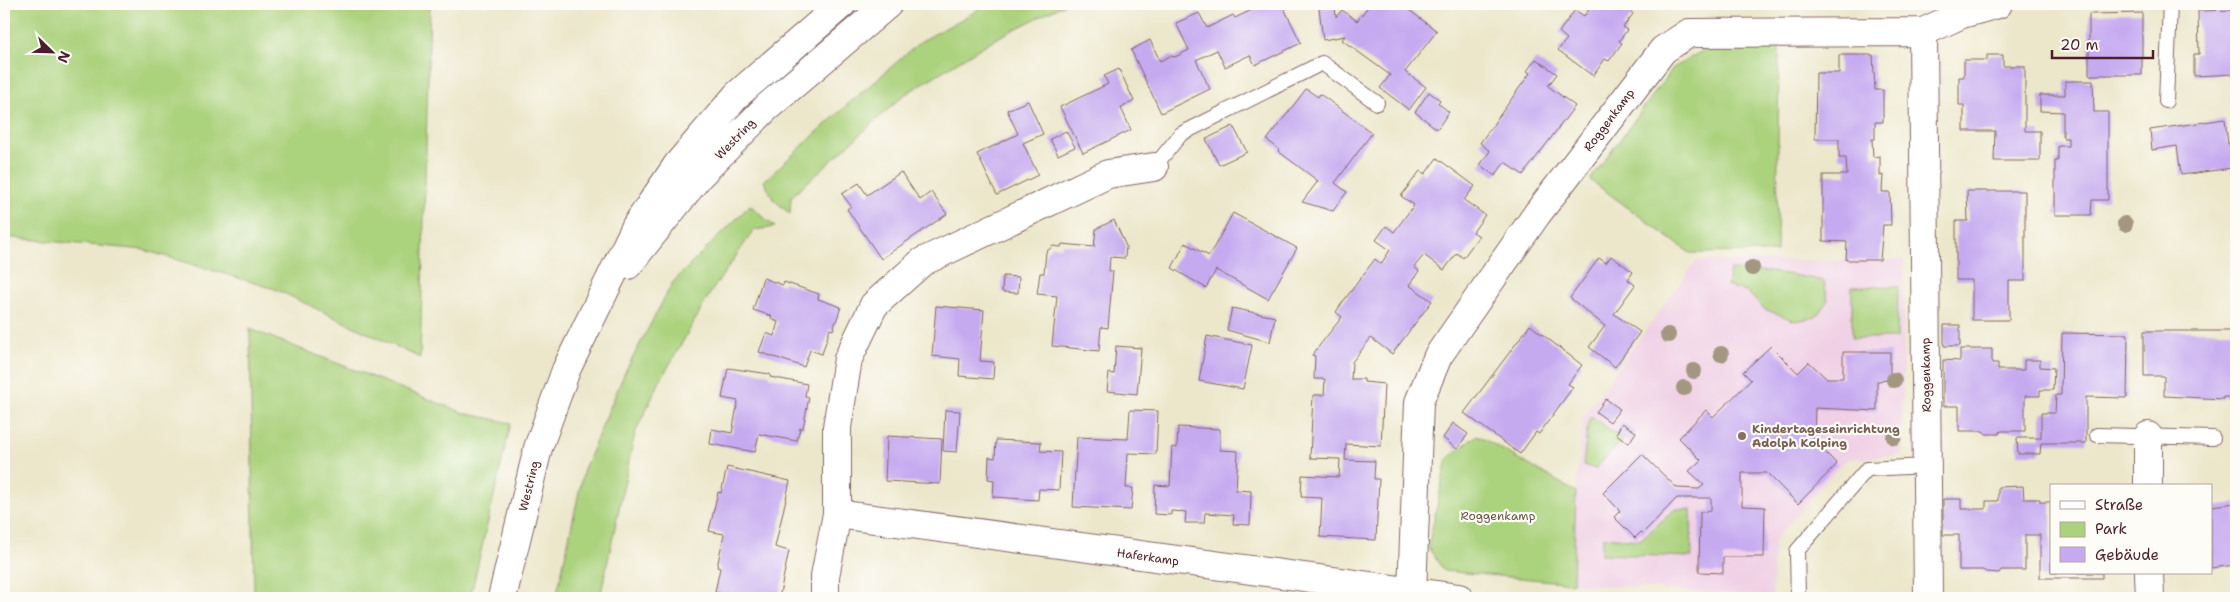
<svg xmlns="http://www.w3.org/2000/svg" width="2240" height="602" font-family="'Shantell Sans',sans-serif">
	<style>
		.built { fill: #f0d0e5 }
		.green { fill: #abd27d; stroke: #7a7854 }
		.building { fill: #c6aaf0 }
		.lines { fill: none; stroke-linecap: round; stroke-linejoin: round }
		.service-casing { stroke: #836563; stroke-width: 16 }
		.minor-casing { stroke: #836563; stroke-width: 30 }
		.tertiary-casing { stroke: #836563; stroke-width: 30 }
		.service { stroke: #fff; stroke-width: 14 }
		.minor { stroke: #fff; stroke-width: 28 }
		.tertiary { stroke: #fff; stroke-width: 28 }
		.tree { fill: #a39781 }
		.education-dot { fill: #8d6e63; stroke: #fdfcf7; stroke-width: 2 }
		.labels { text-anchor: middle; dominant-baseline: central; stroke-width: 4.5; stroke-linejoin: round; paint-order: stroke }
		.street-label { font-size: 12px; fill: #4a1f2b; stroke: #fdfcf7 }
		.education-label { font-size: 12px; font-weight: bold; fill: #785e54; stroke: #fdfcf7; text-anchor: start }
		.park-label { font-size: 12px; fill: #675544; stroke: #fdfcf7 }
	</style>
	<rect width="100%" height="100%" fill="#fdfcf7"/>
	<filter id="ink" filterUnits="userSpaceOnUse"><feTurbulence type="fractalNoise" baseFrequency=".02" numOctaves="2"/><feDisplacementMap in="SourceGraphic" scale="10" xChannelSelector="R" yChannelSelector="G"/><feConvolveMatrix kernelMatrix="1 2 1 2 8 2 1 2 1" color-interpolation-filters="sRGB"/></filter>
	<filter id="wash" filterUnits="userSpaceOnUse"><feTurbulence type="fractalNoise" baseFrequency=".0096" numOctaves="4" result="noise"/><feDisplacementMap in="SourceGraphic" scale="20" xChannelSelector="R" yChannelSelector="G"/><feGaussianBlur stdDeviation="1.12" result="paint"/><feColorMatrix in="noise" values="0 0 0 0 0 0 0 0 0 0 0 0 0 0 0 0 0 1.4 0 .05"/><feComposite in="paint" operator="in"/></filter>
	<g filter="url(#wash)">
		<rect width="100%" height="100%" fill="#ece7cb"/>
		<!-- built -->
		<path class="built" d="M1904 260 1902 454 1845 460 1774 540 1772 597 1573 583 1576 492 1583 417 1696 261Z"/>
		<!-- green -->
		<path class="green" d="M4 4H430L420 358 275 289 144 250 4 237Z
			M989 4H1065L993 40 904 95 791 197 790 214 773 199 764 181 846 106 920 42Z
			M1779 43 1777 252 1690 253 1590 180 1673 68 1702 51Z
			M750 205 775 227 754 230 711 292 659 383 635 433 600 598H556L584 469 625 372 673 282Z
			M1730 270C1762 270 1793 274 1824 281L1828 300 1816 317 1796 321 1764 309 1748 293 1727 285Z
			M1898 286 1897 338H1852V287Z
			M250 329 464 413 511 423 470 598H254Z
			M1592 416 1623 440 1595 469 1583 465 1588 422Z
			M1477 435 1576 492 1573 583 1444 571 1428 547 1447 459Z
			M1675 509 1691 510 1692 557 1601 554 1603 537 1640 540Z"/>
		<g id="blocks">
			<!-- building -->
			<path class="building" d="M1264 4H1282L1301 43 1255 65 1250 55 1225 67 1217 50 1196 60 1210 89 1161 113 1131 50 1150 40 1160 61 1170 56 1175 57 1189 50 1176 23 1199 13 1207 28 1233 15 1235 18Z
				M1370 4H1401L1437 31 1405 72 1426 87 1409 110 1380 88 1390 75 1342 40 1345 36 1323 40 1319 8 1335 7 1336 17 1342 10 1357 21Z
				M1593 4H1624L1633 14 1623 27 1627 30 1619 41 1622 43 1609 61 1605 59 1593 76 1558 50 1567 39 1559 32 1575 10 1584 16Z
				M2236 10V74L2194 76V54H2199L2198 11Z
				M2142 13V75H2089V14Z
				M1839 55H1873L1875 90H1883V122H1875V139H1872L1873 157 1880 156V176L1883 175 1882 192H1890L1891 225H1883L1880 260H1846L1847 242 1823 241V175H1847L1846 158H1839V139H1815L1816 73H1839Z
				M1987 55H2003V66H2025V131H2040V161H1994L1995 131H1964V105H1959V77H1964V60H1987Z
				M1536 59 1557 74 1548 86 1575 106 1523 175 1505 162 1495 176 1480 165 1490 151 1480 143 1530 73 1527 71Z
				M1119 69 1134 101 1121 108 1131 130 1083 153 1060 107 1108 84 1104 76Z
				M2065 81H2093L2094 112H2108V200H2092L2091 215H2055V161H2058V146H2068V138H2063V112L2040 111V95H2065Z
				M1306 89 1318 97 1320 94 1372 133 1335 183 1347 192 1333 211 1302 202 1318 181 1278 151 1279 149 1267 140Z
				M1429 92 1440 100 1438 103 1449 112 1437 129 1415 112Z
				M1028 101 1043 134 1023 143 1038 175 997 195 977 154 1018 134 1007 110Z
				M2225 119 2228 144 2236 143V164H2231L2232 168 2181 175 2177 146 2152 150 2150 130Z
				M1233 126 1247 152 1219 165 1206 139Z
				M1066 131 1075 147 1058 155 1050 139Z
				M1437 158 1475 186 1464 200 1485 215 1473 232 1479 236 1463 258 1457 253 1444 270 1424 255 1414 267 1419 271 1409 285 1432 301 1392 354 1371 338 1352 362 1351 379H1364V382L1384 384 1381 446 1346 444 1345 460 1375 461 1374 479H1379L1376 540 1320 537 1322 498 1301 497 1302 475 1339 477 1340 459 1310 458 1313 395H1324L1325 379H1314L1315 356 1312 355 1342 317 1336 312 1342 303 1375 259 1381 264 1390 250 1376 240 1386 226 1394 232 1414 205 1401 196 1420 171 1425 174Z
				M901 172 920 200 931 192 947 214 881 259 847 209 851 206 842 194 859 183 867 195Z
				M1967 191H2025V281H2009V320H1972V280H1956V221H1968Z
				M1233 213 1297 248 1268 299 1216 270 1206 288 1172 268 1185 243 1209 256Z
				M1114 220 1126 246 1125 258 1110 257 1109 271H1113L1108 328 1101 327 1099 351 1052 346 1057 296 1037 294 1040 273H1044L1046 252 1053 246 1061 247 1062 244 1094 247 1096 229Z
				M1611 256 1633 272 1628 280 1635 285 1614 314 1640 332 1615 367 1589 347 1605 326 1570 298 1599 258 1606 263Z
				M1003 276 1019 277 1018 293 1002 292Z
				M763 278 783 285 784 282 819 294 818 299 841 307 833 330 830 329 822 354 810 350 804 367 759 352 766 333 774 336 778 322 771 319 772 316 753 310Z
				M936 306 984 310 980 361 994 362 993 379 959 376 960 359 932 356Z
				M1232 308 1275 317 1270 342 1227 330Z
				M1530 325 1582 365 1568 384 1573 387 1539 434 1536 432 1520 454 1464 413Z
				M1944 325H1960V346H1944Z
				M2144 331H2236V397H2223V399L2164 396V376H2144Z
				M2062 333 2128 334 2127 398 2086 397V443H2041L2040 454H2018L2017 438H2041V413H2055L2056 395H2061Z
				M1207 336 1252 345 1243 389 1199 381Z
				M1116 346 1141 348 1137 394 1107 391 1109 373 1114 374Z
				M1771 346 1798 373 1809 362 1826 378H1843V352H1890V380L1877 381V411L1815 408 1814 441 1837 464 1798 504 1767 473H1742V506L1765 507 1764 557H1723V573L1699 572 1700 512 1711 511V498H1677L1643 533 1641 532 1635 538 1614 517 1620 511 1603 493 1642 454 1677 488 1699 489 1704 485 1689 471 1701 460 1679 438 1706 410 1713 417 1751 380 1743 372Z
				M1960 349H1992V363H1998V370H2024V360H2040V367L2054 368 2053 390H2040V396H2025V431H2001L1999 434H1986L1983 431H1959V406H1943V360L1960 361Z
				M728 368 770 374V377L807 384 805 396 809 397 803 428H800L797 441 759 434 755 452 710 444 712 429 732 433 738 401 722 398Z
				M1606 399 1620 409 1610 422 1596 412Z
				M945 410 960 411 957 452 943 451Z
				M1130 410 1158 411 1156 454 1128 453 1126 488H1133L1131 510 1073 507 1077 437 1128 439Z
				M1453 423 1468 434 1457 449 1443 438Z
				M1622 423 1636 432 1629 443 1616 434Z
				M1178 427 1220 429V450L1238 451 1236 490 1251 491 1250 525 1233 524 1234 515 1205 513 1204 523H1185L1186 512 1171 511V515L1154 514 1155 485 1170 486 1172 447 1177 448Z
				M887 436 942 439 940 484 885 481Z
				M996 440 1041 442 1040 451 1061 452 1059 490 1039 489 1038 500 993 497 994 480 988 479 989 457 995 458Z
				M727 467 790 481 775 547 789 551 779 598H744L715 592 720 568 717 567 724 534 709 531 718 492 721 493Z
				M2023 486 2024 499H2040V502H2051V573H2102V578H2040V535H2025V570H2001L1999 573 1986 572 1983 570H1959V535H1943V499H1961V509H1986V501H1998V487Z
				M2236 503V565L2211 568V506Z"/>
		</g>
	</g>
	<g filter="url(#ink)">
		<use href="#blocks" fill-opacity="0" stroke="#836563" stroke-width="1"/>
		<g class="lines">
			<!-- service casing -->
			<g class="service-casing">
				<path id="service" d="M2166 101 2170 4
					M1154 167 1181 134 1322 63 1377 103
					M2097 435 2213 438
					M1798 598 1797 551 1867 469 1927 466"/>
			</g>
			<!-- minor casing -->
			<g class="minor-casing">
				<path id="minor" d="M1923 32 1962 14 1998 4
					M2148 436V486
					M837 514V427L848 359 874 305 922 262 1108 174 1154 167
					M2149 573 2150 598
					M1412 593 1419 402 1438 356 1537 214 1663 50 1689 33 1923 32 1928 598
					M825 598V576L837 514 1459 598"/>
			</g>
			<!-- tertiary casing -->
			<g class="tertiary-casing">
				<path id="tertiary" d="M628 265 699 176 766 108 888 4
					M502 598 538 448 566 370 636 226 678 164 738 94 842 4"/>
			</g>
			<!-- service -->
			<use href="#service" class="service"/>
			<!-- minor -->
			<use href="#minor" class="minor"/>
			<!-- tertiary -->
			<use href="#tertiary" class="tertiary"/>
		</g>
		<!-- trees -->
		<g class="tree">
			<circle cx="2125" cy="224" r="8"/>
			<circle cx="1752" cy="268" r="8"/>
			<circle cx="1668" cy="335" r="8"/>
			<circle cx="1721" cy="354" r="8"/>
			<circle cx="1694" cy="371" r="8"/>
			<circle cx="1894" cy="380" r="8"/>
			<circle cx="1684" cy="388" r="8"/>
			<circle cx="1894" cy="437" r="8"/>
		</g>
	</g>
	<!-- markers -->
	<circle class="education-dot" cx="1742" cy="436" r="5"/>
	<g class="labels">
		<!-- street labels -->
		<g class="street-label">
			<text transform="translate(1609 120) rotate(-53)">Roggenkamp</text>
			<text transform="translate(735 139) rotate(-46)">Westring</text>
			<text transform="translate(1926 375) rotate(-91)">Roggenkamp</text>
			<text transform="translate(529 486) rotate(-76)">Westring</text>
			<text transform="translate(1148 557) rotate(8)">Haferkamp</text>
		</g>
		<!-- education labels -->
		<g class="education-label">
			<text x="1752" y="429">Kindertageseinrichtung<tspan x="1752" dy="14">Adolph Kolping</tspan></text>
		</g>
		<!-- park labels -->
		<g class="park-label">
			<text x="1498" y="516">Roggenkamp</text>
		</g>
	</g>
	<!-- margin -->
	<rect width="2240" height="602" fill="none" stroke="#fdfcf7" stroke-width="20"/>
	<!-- legend -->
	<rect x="2050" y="484" width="162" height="90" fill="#fdfcf7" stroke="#b5a4a5"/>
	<rect x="2060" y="501" width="25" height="8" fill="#ffffff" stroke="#b5a4a5"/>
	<text x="2095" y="510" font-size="15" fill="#4a1f2b">Straße</text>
	<rect x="2060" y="522" width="25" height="15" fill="#abd27d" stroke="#b5a4a5"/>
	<text x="2095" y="534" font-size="15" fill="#4a1f2b">Park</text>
	<rect x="2060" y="547" width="25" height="15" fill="#c6aaf0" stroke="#b5a4a5"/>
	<text x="2095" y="560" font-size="15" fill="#4a1f2b">Gebäude</text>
	<!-- north arrow -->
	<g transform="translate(52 52) rotate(113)" stroke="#fdfcf7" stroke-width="4" paint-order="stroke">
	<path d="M0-4L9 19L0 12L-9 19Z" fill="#4a1f2b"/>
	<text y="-8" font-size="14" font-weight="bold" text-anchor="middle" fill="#4a1f2b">N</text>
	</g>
	<!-- scale -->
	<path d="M2052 50v8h101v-8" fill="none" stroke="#4a1f2b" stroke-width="2.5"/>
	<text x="2060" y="50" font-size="15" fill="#4a1f2b" stroke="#fdfcf7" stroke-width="4" paint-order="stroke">20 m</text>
</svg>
